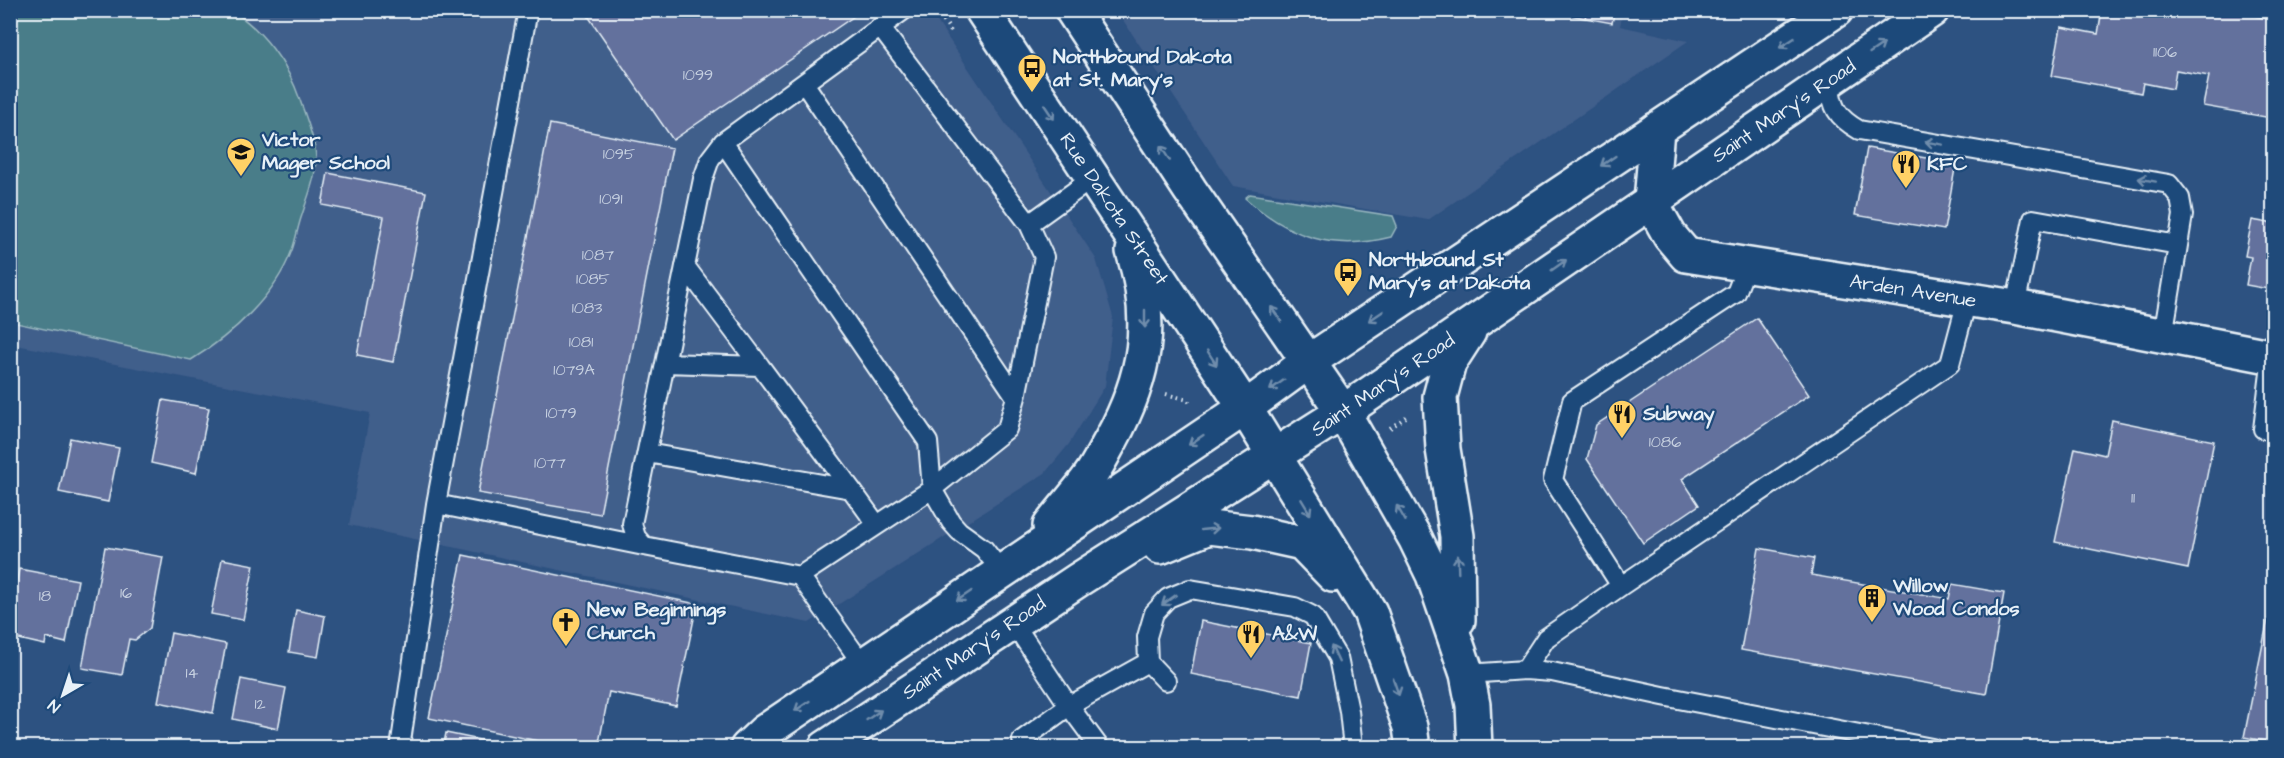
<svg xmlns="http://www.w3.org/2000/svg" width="2284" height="758" font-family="'Architects Daughter',sans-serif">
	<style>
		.built { fill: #415e8b }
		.green { fill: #4a7d89; stroke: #99b7c0; stroke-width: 1.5 }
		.building { fill: #64719d; stroke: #e8f1f8; stroke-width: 1.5 }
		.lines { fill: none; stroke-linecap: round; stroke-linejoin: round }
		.lane-casing { stroke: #e8f1f8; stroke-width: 22 }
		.street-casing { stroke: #e8f1f8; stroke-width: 38 }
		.secondary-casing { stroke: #e8f1f8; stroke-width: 38 }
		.path { stroke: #e8f1f8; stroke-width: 4; stroke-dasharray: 1.5 4.5; stroke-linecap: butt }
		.lane { stroke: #1f4a7a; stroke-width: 18 }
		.street { stroke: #1f4a7a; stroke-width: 33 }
		.secondary { stroke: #1f4a7a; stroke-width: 33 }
		.oneway { stroke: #6f8dac }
		.labels { text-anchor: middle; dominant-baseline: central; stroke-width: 4.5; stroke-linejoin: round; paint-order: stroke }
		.number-label { font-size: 16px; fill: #c7d1e1 }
		.poi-label { font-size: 20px; font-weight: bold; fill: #e8f1f8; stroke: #1f4a7a; text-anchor: start }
		.street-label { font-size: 20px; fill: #e8f1f8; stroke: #1f4a7a }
	</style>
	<rect width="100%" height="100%" fill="#2d5281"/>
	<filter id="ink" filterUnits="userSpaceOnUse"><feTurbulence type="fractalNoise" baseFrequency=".0167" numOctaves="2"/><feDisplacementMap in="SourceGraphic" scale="12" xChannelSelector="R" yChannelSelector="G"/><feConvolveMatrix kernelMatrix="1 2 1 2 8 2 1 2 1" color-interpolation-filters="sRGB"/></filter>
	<g filter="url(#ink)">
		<!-- built -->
		<path class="built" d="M10 11H930L1096 259 1113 317 1105 386 1069 444 1045 473 809 623 349 525 370 413 11 344Z
			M1117 11H1623L1620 26 1688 41 1428 220 1233 186Z"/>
		<!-- green -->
		<path class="green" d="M231 10C263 30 288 64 300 100 305 115 312 132 315 148 319 171 309 193 302 215 298 226 296 239 292 250 275 296 232 335 191 360L11 322V11Z
			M1250 194 1393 216 1397 226 1391 237C1332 252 1290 237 1245 198Z"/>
		<!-- building -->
		<path class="building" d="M584 10H863L673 140Z
			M1546 10H1587L1585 18Z
			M1587 10H1615L1612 23 1585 18Z
			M2102 10H2224L2274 20V101L2271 118 2203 106 2209 76 2176 70 2173 89 2143 83 2141 93 2052 76 2061 27 2098 34Z
			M550 124 672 148 600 514 478 493Z
			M1867 148 1956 163 1944 230 1855 215Z
			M328 173 426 192 393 362 357 355 384 217 322 205Z
			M2252 220 2274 224V290L2246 285 2251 257 2245 256Z
			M1757 318 1809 395 1682 479 1699 505 1643 543 1587 459 1596 425Z
			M163 400 209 408 196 473 151 463Z
			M2112 420 2214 441 2188 569 2055 542 2075 448 2105 455Z
			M70 438 119 448 108 502 59 492Z
			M105 547 163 557 150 628 135 640 129 639 122 675 82 668Z
			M1759 548 1814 558 1811 575 1949 599 1952 584 2004 593 1986 694 1741 650Z
			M463 555 697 604 676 706 609 692 598 748H571L429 718Z
			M222 559 254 565 243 620 211 614Z
			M19 569 78 580 66 643 46 638 45 645 10 637V617Z
			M2274 589V743L2244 737Z
			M296 610 325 616 318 657 289 652Z
			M1201 621 1311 643 1301 696 1191 674Z
			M171 633 226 644 213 713 158 702Z
			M241 679 286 688 278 729 233 719Z
			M446 733 518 748H443Z"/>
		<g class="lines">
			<!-- lane casing -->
			<g class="lane-casing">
				<path id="lane" d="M528 10 436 504 644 546
					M1829 81C1832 107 1836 117 1859 130L2169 184 2180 198 2183 215 2163 336
					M804 83 1016 397
					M723 142 928 442 932 489 951 522 959 531 984 549 1001 571
					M1029 224 1093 178
					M685 266 760 366
					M2015 307 2033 219 2178 245
					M2272 357 2263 429 2274 431
					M665 363 760 366 851 489
					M647 453 851 489 877 525
					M800 576 932 489 1007 429 1016 397 1044 257 1029 224 880 27
					M1621 586 1950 364 1967 300
					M1013 622 1069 706 1100 748
					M1148 662 1147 637 1154 613 1168 598 1190 589 1295 607 1313 616 1338 658 1349 711 1353 748
					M863 665 800 576 644 546 636 537 632 524 703 179 710 159 723 142 904 10
					M1525 670 1546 638 1621 586 1553 480 1572 401 1736 293 1747 265
					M1467 674 1525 670 1552 672 1663 696 1932 748
					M400 748 436 504
					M1027 748 1022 740 1069 706 1148 662 1166 681"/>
			</g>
			<!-- street casing -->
			<g class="street-casing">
				<path id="street" d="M1657 129 1651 202 1670 236 1686 255 2015 307 2274 357"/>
			</g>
			<!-- secondary casing -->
			<g class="secondary-casing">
				<path id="secondary" d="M982 10 1245 408 1370 612 1410 727 1413 748
					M1072 10 1190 190 1343 412 1415 538 1433 575 1467 674 1473 705 1475 748
					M1050 526C1063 509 1078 493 1090 476 1098 465 1104 452 1111 440 1146 376 1155 322 1133 251
					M1160 547 1209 527 1252 532 1302 543 1333 575
					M1458 620 1457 536 1443 449 1440 397 1449 363 1469 332
					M747 748 764 732 1245 408 1308 362 1836 10
					M825 748 1078 580 1343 412 1932 10"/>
			</g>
			<!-- path -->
			<path class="path" d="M937 10 952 33
				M1166 394 1188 400 1191 405
				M1390 428 1406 417"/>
			<!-- lane -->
			<use href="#lane" class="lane"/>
			<!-- street -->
			<use href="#street" class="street"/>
			<!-- secondary -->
			<use href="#secondary" class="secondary"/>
		</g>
		<!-- one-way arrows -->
		<defs><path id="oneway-shaft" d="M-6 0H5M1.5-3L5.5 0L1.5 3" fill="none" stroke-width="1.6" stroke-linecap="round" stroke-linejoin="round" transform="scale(1.5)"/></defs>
		<g class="oneway">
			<use href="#oneway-shaft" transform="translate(1787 43) rotate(147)"/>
			<use href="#oneway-shaft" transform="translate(1877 48) rotate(-34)"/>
			<use href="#oneway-shaft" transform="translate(1049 112) rotate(56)"/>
			<use href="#oneway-shaft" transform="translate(1934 143) rotate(-170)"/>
			<use href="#oneway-shaft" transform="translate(1165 153) rotate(-123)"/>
			<use href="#oneway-shaft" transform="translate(1608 161) rotate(146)"/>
			<use href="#oneway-shaft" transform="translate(2147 180) rotate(-170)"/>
			<use href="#oneway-shaft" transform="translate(1559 265) rotate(-35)"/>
			<use href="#oneway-shaft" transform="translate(1276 314) rotate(-125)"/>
			<use href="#oneway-shaft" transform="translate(1376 316) rotate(146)"/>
			<use href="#oneway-shaft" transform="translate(1145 319) rotate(90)"/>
			<use href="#oneway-shaft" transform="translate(1212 358) rotate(57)"/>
			<use href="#oneway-shaft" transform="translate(1277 385) rotate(144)"/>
			<use href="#oneway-shaft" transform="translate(1196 440) rotate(146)"/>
			<use href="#oneway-shaft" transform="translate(1306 507) rotate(59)"/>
			<use href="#oneway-shaft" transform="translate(1401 513) rotate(-120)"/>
			<use href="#oneway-shaft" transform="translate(1210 529) rotate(-6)"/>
			<use href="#oneway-shaft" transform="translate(1458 564) rotate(-92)"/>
			<use href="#oneway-shaft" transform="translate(964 596) rotate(146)"/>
			<use href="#oneway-shaft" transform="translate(1169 600) rotate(145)"/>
			<use href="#oneway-shaft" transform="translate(1335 654) rotate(-115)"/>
			<use href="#oneway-shaft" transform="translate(1396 687) rotate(71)"/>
			<use href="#oneway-shaft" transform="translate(802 706) rotate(146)"/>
			<use href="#oneway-shaft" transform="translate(874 715) rotate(-34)"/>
		</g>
	</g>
	<!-- icons -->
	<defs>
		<g id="bus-pin" transform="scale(1.5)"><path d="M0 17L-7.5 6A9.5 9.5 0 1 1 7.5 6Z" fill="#ffd166" stroke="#1f4a7a"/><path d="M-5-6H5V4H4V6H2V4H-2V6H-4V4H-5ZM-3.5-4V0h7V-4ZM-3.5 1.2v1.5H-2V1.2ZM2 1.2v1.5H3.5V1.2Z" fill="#111"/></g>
		<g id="school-pin" transform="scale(1.5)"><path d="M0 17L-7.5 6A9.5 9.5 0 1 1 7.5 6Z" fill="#ffd166" stroke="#1f4a7a"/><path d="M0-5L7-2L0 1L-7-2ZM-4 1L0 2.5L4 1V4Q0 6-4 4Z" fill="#111"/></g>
		<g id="restaurant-pin" transform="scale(1.5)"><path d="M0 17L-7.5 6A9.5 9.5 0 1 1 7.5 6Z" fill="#ffd166" stroke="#1f4a7a"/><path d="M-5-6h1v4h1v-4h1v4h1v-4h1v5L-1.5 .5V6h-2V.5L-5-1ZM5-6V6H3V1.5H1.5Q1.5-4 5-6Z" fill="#111"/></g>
		<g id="building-pin" transform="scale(1.5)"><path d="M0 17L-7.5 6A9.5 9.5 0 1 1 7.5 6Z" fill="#ffd166" stroke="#1f4a7a"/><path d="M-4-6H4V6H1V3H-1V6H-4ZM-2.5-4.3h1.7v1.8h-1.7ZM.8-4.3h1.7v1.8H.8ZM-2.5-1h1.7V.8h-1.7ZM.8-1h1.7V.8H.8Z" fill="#111"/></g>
		<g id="church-pin" transform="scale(1.5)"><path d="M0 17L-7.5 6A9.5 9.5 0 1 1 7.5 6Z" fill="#ffd166" stroke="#1f4a7a"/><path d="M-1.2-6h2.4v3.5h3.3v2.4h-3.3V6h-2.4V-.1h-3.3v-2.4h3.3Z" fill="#111"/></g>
	</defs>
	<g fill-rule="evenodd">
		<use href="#bus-pin" x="1032" y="68"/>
		<use href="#school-pin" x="241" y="152"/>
		<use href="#restaurant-pin" x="1906" y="164"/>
		<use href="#bus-pin" x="1348" y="272"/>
		<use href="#restaurant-pin" x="1622" y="414"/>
		<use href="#building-pin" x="1872" y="598"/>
		<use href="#church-pin" x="566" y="622"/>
		<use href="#restaurant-pin" x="1251" y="634"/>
	</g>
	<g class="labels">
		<!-- number labels -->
		<g class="number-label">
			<text x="2165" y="52">1106</text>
			<text x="698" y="75">1099</text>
			<text x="619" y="154">1095</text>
			<text x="611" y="199">1091</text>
			<text x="598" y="255">1087</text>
			<text x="593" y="279">1085</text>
			<text x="587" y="308">1083</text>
			<text x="581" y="342">1081</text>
			<text x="574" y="370">1079A</text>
			<text x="561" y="413">1079</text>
			<text x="1665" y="442">1086</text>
			<text x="550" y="463">1077</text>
			<text x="2133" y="498">11</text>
			<text x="126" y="593">16</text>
			<text x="45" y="596">18</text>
			<text x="192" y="673">14</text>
			<text x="260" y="704">12</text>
		</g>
		<!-- poi labels -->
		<g class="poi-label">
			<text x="1053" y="57">Northbound Dakota<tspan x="1053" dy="23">at St. Mary's</tspan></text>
			<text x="262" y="140">Victor<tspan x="262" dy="23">Mager School</tspan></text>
			<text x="1927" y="164">KFC</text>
			<text x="1369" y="260">Northbound St<tspan x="1369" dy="23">Mary's at Dakota</tspan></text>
			<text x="1643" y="414">Subway</text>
			<text x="1893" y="586">Willow<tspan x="1893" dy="23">Wood Condos</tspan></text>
			<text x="587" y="610">New Beginnings<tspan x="587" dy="23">Church</tspan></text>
			<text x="1272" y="634">A&amp;W</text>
		</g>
		<!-- street labels -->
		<g class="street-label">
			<text transform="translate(1784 111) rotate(-34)">Saint Mary's Road</text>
			<text transform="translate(1114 209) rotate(56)">Rue Dakota Street</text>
			<text transform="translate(1913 291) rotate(9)">Arden Avenue</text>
			<text transform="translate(1383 385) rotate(-34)">Saint Mary's Road</text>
			<text transform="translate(974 648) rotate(-34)">Saint Mary's Road</text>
		</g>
	</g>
	<!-- margin -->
	<rect width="2284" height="758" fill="none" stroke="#1f4a7a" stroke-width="36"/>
	<rect x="18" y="18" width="2248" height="722" fill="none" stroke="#e8f1f8" stroke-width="2" filter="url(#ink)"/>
	<!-- north arrow -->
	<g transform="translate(63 695) rotate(219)" stroke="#1f4a7a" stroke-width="4.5" paint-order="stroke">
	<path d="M0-4.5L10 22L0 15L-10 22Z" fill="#e8f1f8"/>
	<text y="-9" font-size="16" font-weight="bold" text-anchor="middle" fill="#e8f1f8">N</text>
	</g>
</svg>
